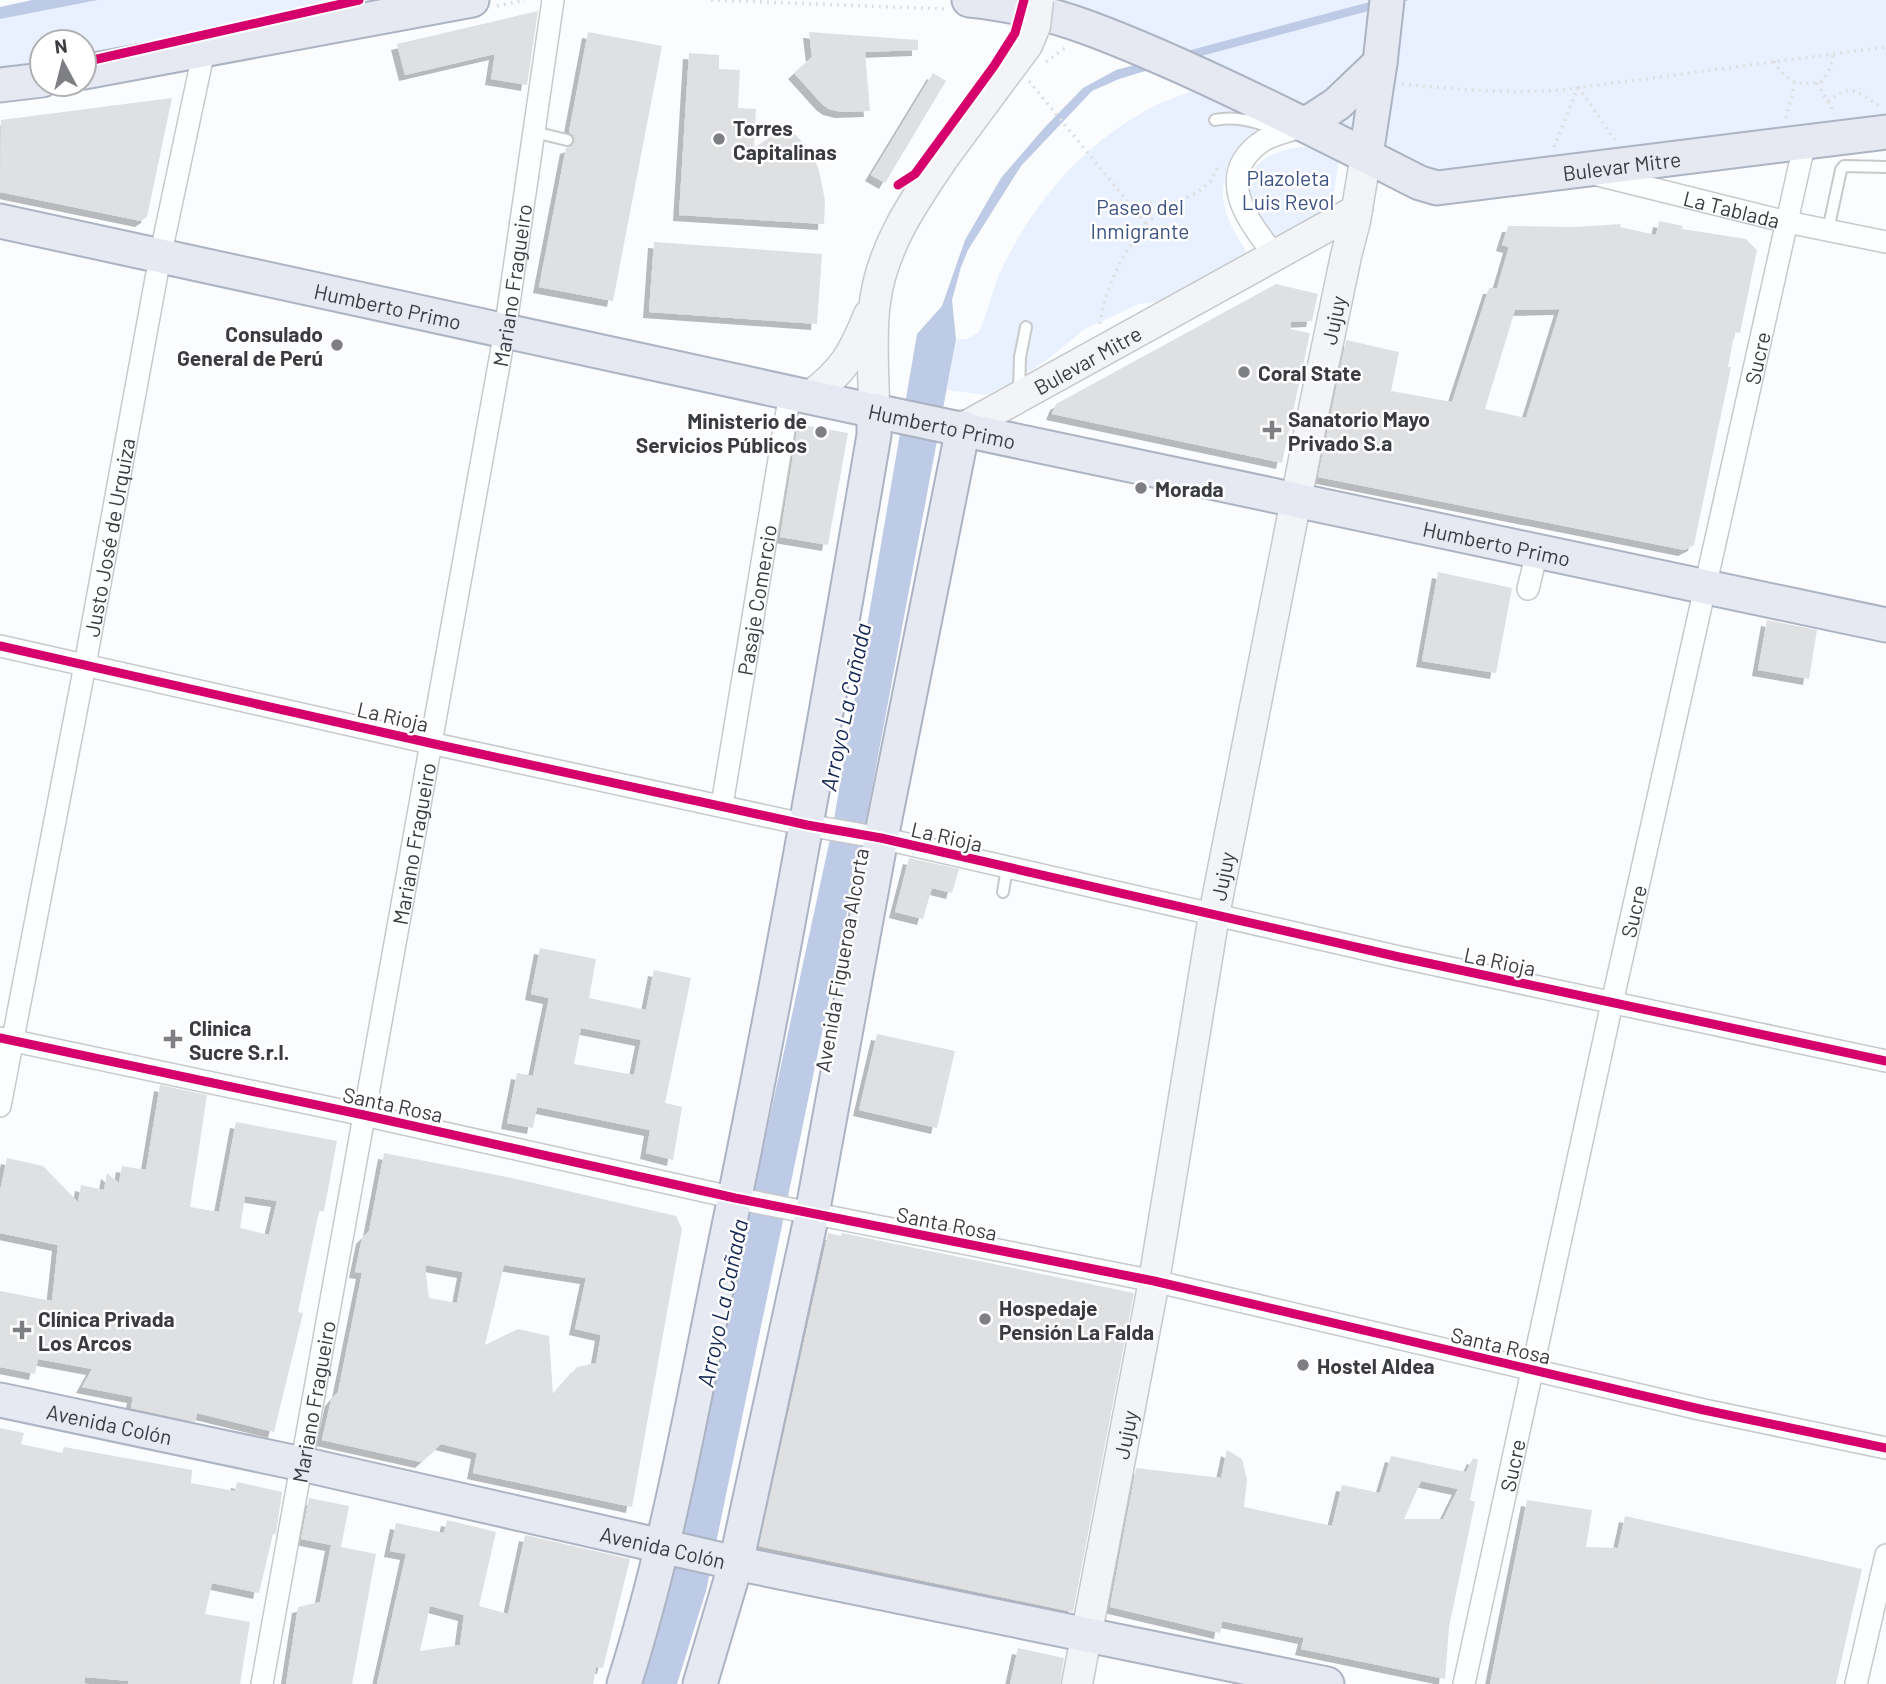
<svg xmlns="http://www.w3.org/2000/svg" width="1886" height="1684" font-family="Barlow,sans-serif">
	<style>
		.green { fill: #e9f0ff }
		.water { fill: #becbe6 }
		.building { fill: #dee0e2; fill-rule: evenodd; filter: url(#shadow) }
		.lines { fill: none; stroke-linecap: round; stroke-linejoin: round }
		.lane-casing { stroke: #c7c9cb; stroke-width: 14 }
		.street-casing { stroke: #c7c9cb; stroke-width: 24 }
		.secondary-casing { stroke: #c7c9cb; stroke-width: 33 }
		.primary-casing { stroke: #acb3c3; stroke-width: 37 }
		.path { stroke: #dfdfdf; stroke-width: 3.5; stroke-dasharray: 2 5; stroke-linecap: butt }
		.lane { stroke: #feffff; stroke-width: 10 }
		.street { stroke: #feffff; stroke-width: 21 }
		.secondary { stroke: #f2f4f8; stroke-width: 30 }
		.primary { stroke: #e6e9f2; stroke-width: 33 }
		.secondary-bridge-casing { stroke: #c7c9cb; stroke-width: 33; stroke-linecap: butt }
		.secondary-bridge { stroke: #f2f4f8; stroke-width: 30 }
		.cycleway-casing { stroke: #fff; stroke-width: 13 }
		.cycleway { stroke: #d6006c; stroke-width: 9 }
		.poi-dot { fill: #7d7f82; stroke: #fff; stroke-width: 2.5 }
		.labels { text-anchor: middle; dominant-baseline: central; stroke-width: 5; stroke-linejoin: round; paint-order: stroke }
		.poi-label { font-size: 21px; font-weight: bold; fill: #3a3c40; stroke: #fff; text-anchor: start }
		.street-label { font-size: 21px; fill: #3a3c40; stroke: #fff }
		.park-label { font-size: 21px; fill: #3c5384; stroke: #fff }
		.water-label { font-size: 23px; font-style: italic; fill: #162957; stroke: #fff }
	</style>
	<defs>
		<filter id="shadow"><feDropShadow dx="-6" dy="6" stdDeviation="0" flood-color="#0004"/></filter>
	</defs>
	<rect width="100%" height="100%" fill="#fafcfe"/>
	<!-- green -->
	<path class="green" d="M98 0H472L84 72V42H42V80L0 85V19Z
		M969 0H1886V132L1437 188 1238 92Z
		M1199 88 1270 117C1251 135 1221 168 1223 196 1224 218 1238 238 1249 256L1193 298 1139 304 1085 329 1044 362 1013 382 986 395 947 390 956 339H967L978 333C988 315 992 288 1002 268 1033 205 1079 149 1140 114 1158 103 1179 96 1199 88Z
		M1302 147 1324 149 1339 161 1331 210 1274 242C1267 229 1256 216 1251 203 1236 166 1274 150 1302 147Z"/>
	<!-- water -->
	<path class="water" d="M32 0H98L0 19V7Z
		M1377 0H1409L1142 72 1119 79 1092 91 1021 166 968 250 961 267 952 300 956 339 864 831 706 1591 677 1684H637L668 1588 833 825 917 334 942 306 965 240 1001 178 1045 127 1083 88 1116 70Z"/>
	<!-- building -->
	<path class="building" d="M538 11 527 85 491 79 495 54 405 75 397 44Z
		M588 32 662 46 613 301 539 287 566 148 572 146 575 141 573 135 569 132Z
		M809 32 918 40V50L865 52 870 111 841 112 829 109 823 105 794 73 812 57Z
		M689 53 719 55V69L740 70 738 108 756 109 754 148 780 130 785 134 791 130 805 145 817 165 820 175 825 201 824 224 679 215Z
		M933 73 946 81 885 183 871 175Z
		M172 98 147 217 141 221 0 192 1 120Z
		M1659 221 1683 226 1682 229 1746 239 1757 250 1740 333 1735 332 1732 346 1728 367H1731L1694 545 1684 550 1318 477 1346 340 1399 352 1391 391 1452 402 1489 288H1497L1509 247 1502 245 1508 226 1576 227 1621 224 1620 227 1656 235ZM1560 309 1526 418 1485 409 1515 310Z
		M654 242 822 254 817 324 649 312Z
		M1276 284 1318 294 1312 321 1291 322 1290 329 1310 333 1282 463 1052 414 1056 404Z
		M798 424 848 433 828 545 780 537Z
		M1438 572 1512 588 1496 673 1422 661Z
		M1767 620 1817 630 1809 679 1758 670Z
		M909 858 959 869 952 893 932 888 923 919 895 912Z
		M540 948 596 959 589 998 646 1010 654 970 691 978 665 1103 682 1107 673 1160 646 1153 650 1130 537 1107 533 1128 507 1123 517 1073 533 1076 549 998 531 994ZM581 1028 641 1040 634 1075 574 1064Z
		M877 1034 955 1051 937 1128 859 1110Z
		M160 1085 207 1095 190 1207 219 1212 236 1122 337 1141 324 1211H319L298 1312 303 1313 274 1432 197 1413 195 1422 131 1408 133 1397 82 1387 92 1369 38 1359 35 1374 0 1367V1291L52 1301 58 1245 0 1233V1191L7 1158 43 1166 78 1202 81 1185 104 1190 107 1173 119 1183 122 1166 146 1170ZM245 1196 277 1201 269 1235 240 1228Z
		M384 1153 512 1178 676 1216 682 1229 632 1507 473 1473 477 1453 441 1444 421 1462 322 1440 331 1400 338 1392 362 1273 355 1272 362 1238 369 1231ZM425 1265 463 1272 457 1303 429 1298ZM504 1265 586 1278 575 1329 601 1335 596 1363 577 1367 553 1395 549 1336 518 1329 485 1345Z
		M828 1233 841 1236 842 1233 1134 1293 1073 1612 759 1546Z
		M0 1428 24 1433 21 1444 62 1453 64 1447 192 1470 191 1483 235 1491 237 1482 282 1492 276 1534H273L259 1593 212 1583 205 1614 250 1622 240 1684H128L129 1681 85 1677 84 1684H0Z
		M1227 1450 1242 1459 1247 1479 1244 1507 1332 1526 1342 1485 1380 1493 1391 1456 1466 1472 1473 1458 1478 1460 1470 1500 1475 1502 1449 1627 1445 1679 1301 1649 1304 1638 1222 1621 1220 1633 1110 1607 1136 1468 1221 1478ZM1421 1481 1458 1489 1443 1519H1404Z
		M309 1498 349 1506 341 1547 301 1539Z
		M1527 1500 1592 1510 1586 1547 1618 1548 1625 1516 1862 1569 1836 1684H1490Z
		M447 1520 496 1532 479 1606 508 1614 525 1535 630 1559 603 1668 596 1667 593 1684H377L406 1554 390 1551 396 1523 444 1533ZM430 1606 464 1615 460 1645 420 1651Z
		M331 1545 376 1554 352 1684H286L298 1607 320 1602Z
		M1018 1648 1064 1658 1060 1684H1010Z"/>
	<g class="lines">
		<!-- lane casing -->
		<g class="lane-casing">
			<path id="lane" d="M1215 120C1238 115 1258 123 1279 130
				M534 132 567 140
				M1828 230 1841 170 1844 166 1886 167
				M1019 393 1020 357 1026 327
				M1003 892 1007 868"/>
		</g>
		<!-- street casing -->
		<g class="street-casing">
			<g id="street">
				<path id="s1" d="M1598 175 1787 222 1886 242"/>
				<path d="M1276 256C1247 222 1212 174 1264 140 1277 133 1292 131 1305 125"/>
				<path d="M1528 589 1537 552"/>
				<path d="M0 646 430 743 807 825 881 838 1399 957 1886 1061"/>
				<path id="s2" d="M722 805 790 393"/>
				<path d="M0 1038 364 1115 735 1198 1154 1281 1704 1410 1886 1448"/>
				<path id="s3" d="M0 1106 85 665 160 257 204 50"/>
				<path id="s4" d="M262 1684 505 331 553 0"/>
				<path id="s5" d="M1464 1684 1612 1003 1805 141"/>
				<path d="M1856 1684 1886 1555"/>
			</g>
		</g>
		<!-- secondary casing -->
		<g class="secondary-casing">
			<g id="secondary">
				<path d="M809 397C844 371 853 354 869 315"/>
				<path d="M874 410C874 375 870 337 875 302 882 247 914 201 944 157"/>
				<path id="s6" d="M963 428 1357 210"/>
				<path id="s7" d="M1077 1684 1154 1281 1214 915 1314 409 1346 256 1355 221 1366 155"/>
			</g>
		</g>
		<!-- primary casing -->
		<g class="primary-casing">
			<g id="primary">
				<path id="s8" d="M969 0C1045 7 1108 34 1176 64 1259 101 1339 142 1420 183L1437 188 1886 132"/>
				<path d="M84 72 472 0"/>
				<path d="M0 85 42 80"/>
				<path d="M1305 125 1337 104 1380 63"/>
				<path d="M1366 155 1380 63 1387 0"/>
				<path id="s9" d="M0 221 809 397 1886 625"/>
				<path id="s10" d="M0 1400 302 1464 736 1563 1327 1684"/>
				<path d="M624 1684C668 1546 693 1402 722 1260 779 986 827 711 874 435V410"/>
				<path d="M700 1684 736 1563 812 1214 881 838 963 428"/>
			</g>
		</g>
		<!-- path -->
		<path class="path" d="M711 0 947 9
			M497 6 525 0
			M1774 61C1786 83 1799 87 1822 81L1831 67 1833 54
			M1046 62 1065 48
			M1029 81 1146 224C1123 253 1105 287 1100 324
			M1817 83 1835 114
			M1402 84C1455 89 1507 94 1561 90L1886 47
			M1578 87 1615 140
			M1828 102C1851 81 1858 93 1881 107
			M1786 118 1795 83
			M1554 147 1578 87
			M1146 224 1158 213 1199 191 1211 181 1219 165
			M1651 1684 1679 1557 1718 1565 1693 1684"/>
		<!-- lane -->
		<use href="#lane" class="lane"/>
		<!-- street -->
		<use href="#street" class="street"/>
		<!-- secondary -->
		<use href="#secondary" class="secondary"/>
		<!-- primary -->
		<use href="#primary" class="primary"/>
		<!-- secondary-bridge casing -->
		<g class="secondary-bridge-casing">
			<path id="secondary-bridge" d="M944 157 1027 45 1035 26 1038 0"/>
		</g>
		<!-- secondary-bridge -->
		<use href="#secondary-bridge" class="secondary-bridge"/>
		<!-- cycleway casing -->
		<g class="cycleway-casing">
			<path id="cycleway" d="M84 62 359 0
				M898 185 915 174 994 66 1015 33 1024 0
				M0 646 430 743 807 825 881 838 1399 957 1886 1061
				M0 1038 364 1115 735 1198 1154 1281 1704 1410 1886 1448"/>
		</g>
		<!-- cycleway -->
		<use href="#cycleway" class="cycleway"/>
	</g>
	<!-- markers -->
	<g class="poi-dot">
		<circle cx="719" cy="139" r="7"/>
		<circle cx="337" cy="345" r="7"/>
		<circle cx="1244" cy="372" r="7"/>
		<path d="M1268.5 419.5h7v7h7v7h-7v7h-7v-7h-7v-7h7z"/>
		<circle cx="821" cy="432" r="7"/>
		<circle cx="1141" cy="488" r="7"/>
		<path d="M169.5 1028.5h7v7h7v7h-7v7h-7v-7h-7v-7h7z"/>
		<circle cx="985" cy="1319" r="7"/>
		<path d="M18.5 1319.5h7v7h7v7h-7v7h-7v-7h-7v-7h7z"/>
		<circle cx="1303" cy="1365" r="7"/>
	</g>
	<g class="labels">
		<!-- poi labels -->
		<g class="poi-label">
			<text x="733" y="127">Torres<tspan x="733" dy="24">Capitalinas</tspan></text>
			<text x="323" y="333" text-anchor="end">Consulado<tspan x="323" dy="24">General de Perú</tspan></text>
			<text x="1258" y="372">Coral State</text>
			<text x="1288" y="418">Sanatorio Mayo<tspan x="1288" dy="24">Privado S.a</tspan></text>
			<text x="807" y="420" text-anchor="end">Ministerio de<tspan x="807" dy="24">Servicios Públicos</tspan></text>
			<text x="1155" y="488">Morada</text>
			<text x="189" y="1027">Clinica<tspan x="189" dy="24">Sucre S.r.l.</tspan></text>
			<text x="999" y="1307">Hospedaje<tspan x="999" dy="24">Pensión La Falda</tspan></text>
			<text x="38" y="1318">Clínica Privada<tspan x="38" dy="24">Los Arcos</tspan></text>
			<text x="1317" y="1365">Hostel Aldea</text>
		</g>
		<!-- street labels -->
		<g class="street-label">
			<text stroke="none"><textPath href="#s8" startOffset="693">Bulevar Mitre</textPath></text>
			<text stroke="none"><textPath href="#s1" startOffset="138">La Tablada</textPath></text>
			<text stroke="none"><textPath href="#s4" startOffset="1421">Mariano Fragueiro</textPath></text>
			<text stroke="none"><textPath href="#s9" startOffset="397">Humberto Primo</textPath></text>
			<text stroke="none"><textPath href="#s7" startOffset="1388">Jujuy</textPath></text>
			<text stroke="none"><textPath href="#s5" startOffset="1358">Sucre</textPath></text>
			<text stroke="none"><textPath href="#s6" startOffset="142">Bulevar Mitre</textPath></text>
			<text stroke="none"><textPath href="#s9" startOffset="964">Humberto Primo</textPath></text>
			<text stroke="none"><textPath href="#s3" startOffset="579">Justo José de Urquiza</textPath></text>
			<text stroke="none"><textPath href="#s9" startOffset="1531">Humberto Primo</textPath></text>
			<text stroke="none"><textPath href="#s2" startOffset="208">Pasaje Comercio</textPath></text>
			<text transform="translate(393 716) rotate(13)">La Rioja</text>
			<text transform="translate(947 836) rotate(13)">La Rioja</text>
			<text stroke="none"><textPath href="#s4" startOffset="854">Mariano Fragueiro</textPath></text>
			<text stroke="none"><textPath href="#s7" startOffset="821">Jujuy</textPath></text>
			<text stroke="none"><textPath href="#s5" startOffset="791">Sucre</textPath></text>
			<text transform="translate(841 960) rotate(-80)">Avenida Figueroa Alcorta</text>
			<text transform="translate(1500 961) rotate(12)">La Rioja</text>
			<text transform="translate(393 1104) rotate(12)">Santa Rosa</text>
			<text transform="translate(947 1223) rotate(11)">Santa Rosa</text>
			<text transform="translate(1501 1345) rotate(13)">Santa Rosa</text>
			<text stroke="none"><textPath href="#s4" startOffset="287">Mariano Fragueiro</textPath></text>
			<text stroke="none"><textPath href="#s10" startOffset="112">Avenida Colón</textPath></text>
			<text stroke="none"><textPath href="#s7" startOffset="254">Jujuy</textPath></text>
			<text stroke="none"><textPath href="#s5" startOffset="224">Sucre</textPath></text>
			<text stroke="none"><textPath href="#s10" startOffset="679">Avenida Colón</textPath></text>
		</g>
		<!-- park labels -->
		<g class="park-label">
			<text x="1288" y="177">Plazoleta<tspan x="1288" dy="24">Luis Revol</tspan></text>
			<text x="1140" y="206">Paseo del<tspan x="1140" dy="24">Inmigrante</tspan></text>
		</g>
		<!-- water labels -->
		<g class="water-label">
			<text transform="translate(845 707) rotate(-78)">Arroyo La Cañada</text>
			<text transform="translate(722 1303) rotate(-78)">Arroyo La Cañada</text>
		</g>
	</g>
	<!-- north arrow -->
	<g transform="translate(63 63) rotate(353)"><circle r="33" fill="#ffffff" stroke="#b0b1b3" stroke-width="2"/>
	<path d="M0-5L12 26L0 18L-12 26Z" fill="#7d7f82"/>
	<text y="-10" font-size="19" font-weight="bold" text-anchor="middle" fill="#3a3c40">N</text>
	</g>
</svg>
